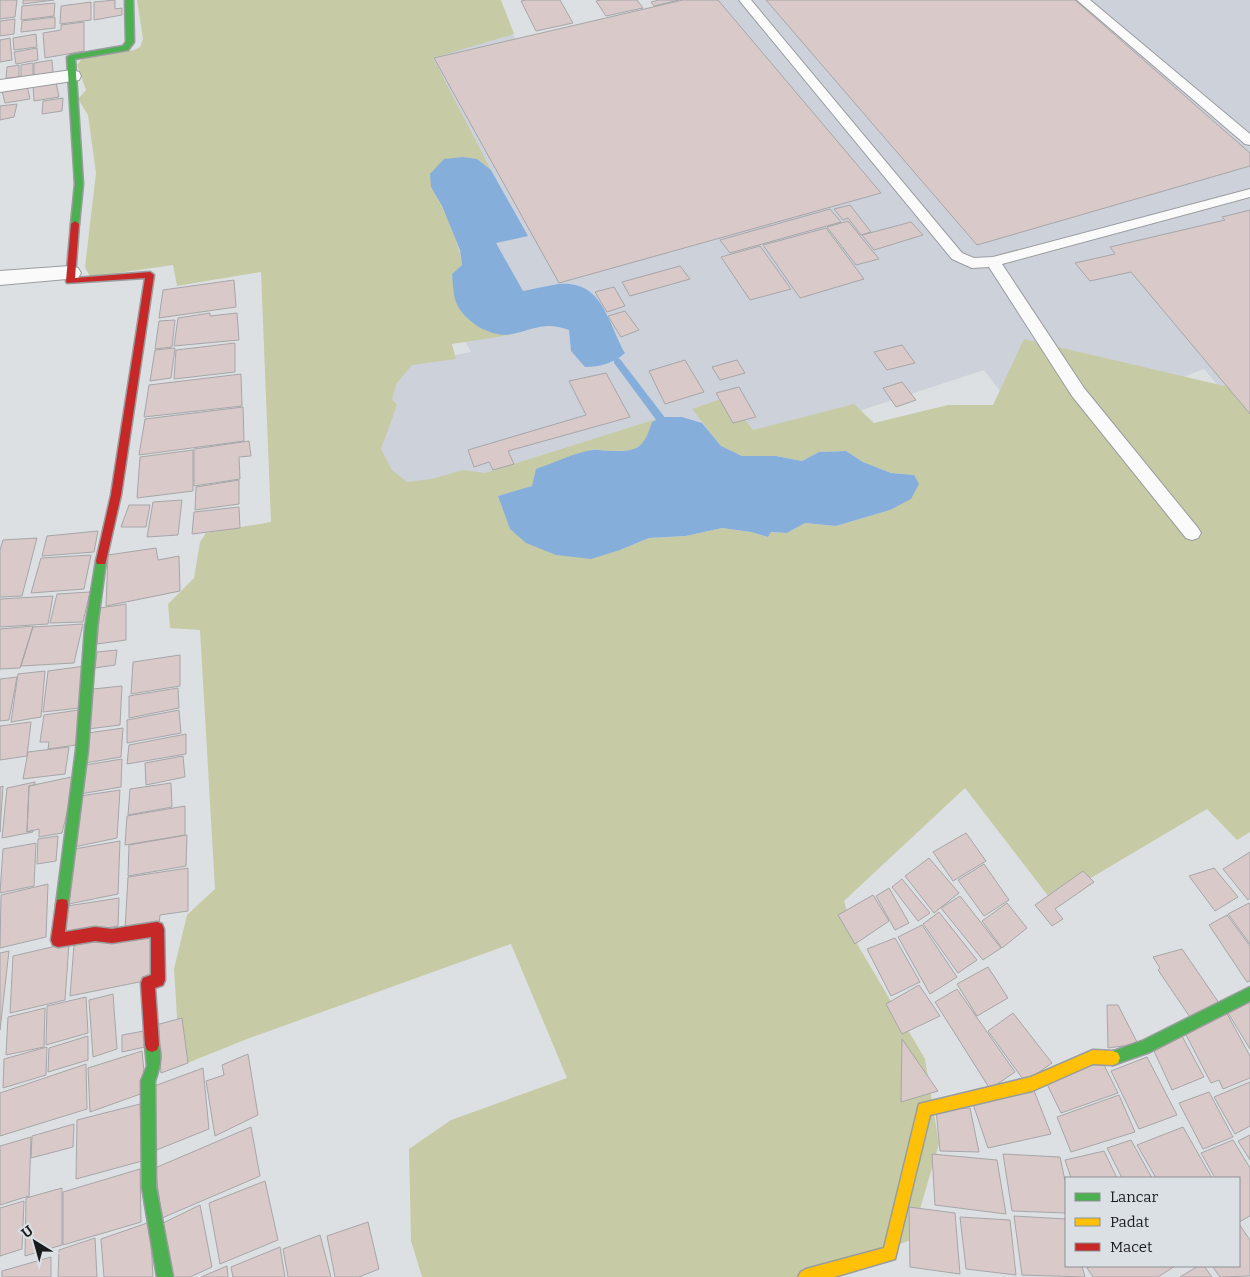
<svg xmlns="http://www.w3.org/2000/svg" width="1250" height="1277" font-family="Bitter,serif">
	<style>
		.built { fill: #cdd2da }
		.green { fill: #c6cba6 }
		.water { fill: #86aedb }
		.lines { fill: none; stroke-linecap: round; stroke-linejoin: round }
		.stream { fill: #86aedb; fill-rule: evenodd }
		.building { fill: #d9c9c8; stroke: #a6a6a8 }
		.lane-casing { stroke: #9a9c9e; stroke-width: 2 }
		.street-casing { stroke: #9a9c9e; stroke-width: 2 }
		.fast-casing { stroke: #9a9c9e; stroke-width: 3 }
		.slow-casing { stroke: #9a9c9e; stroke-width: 3 }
		.jam-casing { stroke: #9a9c9e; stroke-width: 3 }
		.lane { fill: #fafafb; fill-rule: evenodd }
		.street { fill: #fafafb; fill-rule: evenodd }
		.fast { fill: #4caf50; fill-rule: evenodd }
		.slow { fill: #ffc107; fill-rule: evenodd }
		.jam { fill: #c62828; fill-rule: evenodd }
	</style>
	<rect width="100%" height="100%" fill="#dde0e3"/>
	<!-- built -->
	<path class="built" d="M685 0H1250V423L1204 369 1105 408 1036 439 984 370 759 444 413 566 360 372 471 352 372 169 411 63 490 4 517 40Z"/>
	<!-- green -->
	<path class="green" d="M137 0H501L514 34 433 58 491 170 477 159 431 187C444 209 458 239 462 265L452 275 454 287 487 331 510 335 452 344 456 359 412 365 397 383 392 399 397 405 381 449 392 470 407 482 431 479 463 470 485 473 663 417 652 422 646 441 633 450 610 451 593 449 532 486 498 496 510 529 620 550 649 538 686 536 722 528 751 532 768 537 771 532 787 533 805 523 836 526 890 510 914 475 891 473 863 462 846 451 819 452 802 461 776 456H742L721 446 692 409 727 397 753 430 854 404 874 423 948 405H993L1024 339 1229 387 1250 412V832L1237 840 1207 809 1052 901 965 788 844 901 856 942 925 1059 939 1144 911 1240 806 1277H422L411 1241 409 1149 451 1120 567 1078 511 944 247 1039 180 1066 174 969 187 915 215 889 200 630 170 628 168 604 194 578 200 542 206 533 271 522 261 272 177 286 173 265 90 277 85 267 96 173 88 115 78 99 86 90 77 65 82 59 134 50 140 47 143 39Z"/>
	<!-- water -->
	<path class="water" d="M463 157 477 159 491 170 528 236 496 243 523 291C534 289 546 286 558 284 603 280 607 321 625 353 614 363 600 367 585 367L571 351 569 330C545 321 535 329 512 334 492 339 463 321 456 302 453 294 453 283 452 274L462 265 460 250 442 206 431 187 430 174 444 159Z
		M663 417H682L702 423 721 446 742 456H776L802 461 819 452 846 451 863 462 891 473 914 475 919 484 911 499 890 510 836 526 805 523 787 533 771 532 768 537 751 532 722 528 686 536 649 538 620 550 591 559 556 555 526 543 510 529 498 496 532 486 536 469C554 463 573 453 592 450 598 449 605 451 611 451 639 452 644 447 652 422Z"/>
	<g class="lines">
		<!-- stream -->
		<path class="stream" d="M617 358 620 359 663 415 665 418 663 421H657L614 363V359Z"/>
	</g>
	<!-- building -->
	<path class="building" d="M0 0H17L15 17 0 19Z
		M23 0H54L23 4Z
		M115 0V9L122 8V15L94 20V2Z
		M526 0H560L573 23 536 31 521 1Z
		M601 0H637L643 8 606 16 596 1Z
		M659 0H679L654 6 651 2Z
		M683 0H718L881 193 559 283 434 58Z
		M766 0H1075L1250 153V166L977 245Z
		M91 2V20L60 24 61 6Z
		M55 3 54 16 21 20 22 6Z
		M55 17V28L21 32 22 21Z
		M15 19 14 34 0 36V21Z
		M84 22V51L45 58 43 33 61 30V25Z
		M36 34 37 47 14 50 13 38Z
		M10 38 12 60 0 62V40Z
		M37 48 38 60 16 64 14 52Z
		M52 60 53 73 34 76V63Z
		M33 63V77L21 79V65Z
		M19 65V77L6 78 7 67Z
		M56 82 59 97 34 101 33 85Z
		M27 85 30 99 5 103 2 91Z
		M63 98 62 111 42 114 43 101Z
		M17 104 14 117 0 120V106Z
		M850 205 871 232 861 235 848 218 843 220 834 209Z
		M830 209 841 222 730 253 720 240Z
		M1250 210V414L1131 272 1090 281 1075 263 1115 254 1110 247 1225 220 1222 217Z
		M848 221 879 259 856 265 827 227Z
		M911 222 923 235 874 250 862 235Z
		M826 228 864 279 800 298 763 245Z
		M760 246 791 289 750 300 721 257Z
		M680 266 690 279 630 296 622 282Z
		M234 280 236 307 159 318 163 290Z
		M614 287 625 306 607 312 595 292Z
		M625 311 639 330 621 337 608 316Z
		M210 313V316L237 313 239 340 174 346 178 318Z
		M175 320 172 347 155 349 159 321Z
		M235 343V372L174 379 176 350Z
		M902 345 915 363 887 370 874 352Z
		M175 348 171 378 150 381 155 350Z
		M685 360 704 392 665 404 649 371Z
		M737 360 745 373 720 380 712 367Z
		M606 373 630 417 508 451 514 464 493 470 489 462 474 467 468 450 586 415 569 381Z
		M241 374 242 406 144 417 149 385Z
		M902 382 916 400 896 407 883 388Z
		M739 387 756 417 733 423 716 393Z
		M243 407 244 441 139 455 145 419Z
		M249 441 251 456 239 457 240 479 194 486V449Z
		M193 450V491L137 498 140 457Z
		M239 480V504L195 510 196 487Z
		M182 500 178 535 147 537 153 502Z
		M129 505H150L146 527H121Z
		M239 507 240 528 192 534 194 512Z
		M98 531 94 552 42 556 47 536Z
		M37 538 22 596 0 597V550L3 540Z
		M156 548 158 560 179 556 180 591 106 606 108 555Z
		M91 555 84 589 31 593 41 558Z
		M90 592 83 622 50 623 57 594Z
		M53 596 48 624 0 627V599Z
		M126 604V640L97 644 100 608Z
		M83 624 74 663 21 666 33 627Z
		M33 626 20 668 0 669V629Z
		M117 650 115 665 95 668 97 652Z
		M180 655V686L131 694 133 662Z
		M85 666 80 708 43 712 48 671Z
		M45 671 41 717 11 722 18 674Z
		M17 677 9 720 0 721V679Z
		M122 686 120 725 88 729 93 689Z
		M178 688 179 708 129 718V696Z
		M79 710 76 745 48 749 49 742H40L44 715Z
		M179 710 181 733 127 743V720Z
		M31 722 27 756 0 760V726Z
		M123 728 121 757 85 763 88 733Z
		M186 734V754L127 764 129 745Z
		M69 747 65 774 23 779 28 752Z
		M183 756 185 777 146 785 145 763Z
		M122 759 121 787 80 794 85 765Z
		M76 776 62 833 39 837V829L27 832 29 786Z
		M35 782V785L29 786 27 832 33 830V832L2 838 7 788Z
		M171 783 172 807 128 815 130 789Z
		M3 786 0 832V787Z
		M120 790 117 838 74 847 80 796Z
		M185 806V835L125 845 127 816Z
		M966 833 986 861 953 881 933 852Z
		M187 835 186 866 128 876 129 845Z
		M58 836 56 861 37 864 38 839Z
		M120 841 118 894 69 904 74 849Z
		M36 843 34 886 0 893 3 849Z
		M1250 852V898L1248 900 1223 869Z
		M929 858 959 893 934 913 905 876Z
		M984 864 1009 900 984 916 958 880Z
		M188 868V911L160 915 159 925 125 930 128 877Z
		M1214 868 1238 897 1215 911 1189 876Z
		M1083 871 1094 882 1055 909 1063 919 1052 926 1035 905Z
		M902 879 930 913 918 921 892 887Z
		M48 884 46 937 0 948 1 895Z
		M889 888 909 923 895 930 876 896Z
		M873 895 889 921 855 944 838 915Z
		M960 896 1001 948 983 960 941 908Z
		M119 898 118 926 66 935 67 906Z
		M1007 903 1027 928 1002 948 982 921Z
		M1249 903 1250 905V944L1228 914Z
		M939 912 977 960 958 973 923 924Z
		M1227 915 1250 946V981L1247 982 1209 925Z
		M922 925 957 977 930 994 898 937Z
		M153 932 154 979 70 996 74 945Z
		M895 938 920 982 891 996 867 949Z
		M69 943 65 1000 10 1013 13 956Z
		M1182 949 1219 1003 1190 1017 1158 970 1160 968 1153 957Z
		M9 951 0 1030V953Z
		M988 967 1008 998 977 1016 957 984Z
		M919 985 940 1016 902 1034 886 1004Z
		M957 989 1015 1072 990 1089 935 1002Z
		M113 994 117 1049 93 1057 89 1000Z
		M86 997 88 1033 46 1045 47 1006Z
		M1250 1002V1049L1228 1013Z
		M1107 1005H1118L1138 1044 1108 1048Z
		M45 1008 44 1047 6 1055 8 1017Z
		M1226 1012 1250 1056V1078L1223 1089 1219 1080 1211 1083 1185 1033Z
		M1013 1013 1052 1063 1025 1082 988 1031Z
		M182 1018 188 1063 161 1073 156 1025Z
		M144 1031 145 1047 122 1052V1035Z
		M88 1036V1060L48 1072 49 1048Z
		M1182 1036 1204 1077 1172 1090 1154 1051Z
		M902 1039 938 1091 901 1102Z
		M47 1047 46 1075 3 1088 4 1059Z
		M142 1051 146 1092 90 1112 88 1068Z
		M248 1054 258 1115 215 1136 206 1081 224 1075 222 1065Z
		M1147 1057 1177 1115 1139 1129 1111 1071Z
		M1102 1061 1118 1093 1061 1113 1046 1082Z
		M86 1064 87 1109 0 1136V1093Z
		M203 1068 209 1129 154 1151 149 1088Z
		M1250 1082V1126L1235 1134 1214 1097Z
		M1033 1088 1051 1134 988 1148 973 1104Z
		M1209 1092 1233 1137 1203 1149 1179 1103Z
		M1119 1095 1135 1132 1071 1152 1057 1117Z
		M140 1104 142 1161 76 1179 77 1120Z
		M970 1108 979 1152 940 1151 936 1109Z
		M74 1124 73 1147 31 1158 32 1136Z
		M251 1127 260 1176 162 1218 155 1168Z
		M1183 1127 1212 1178H1156L1137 1145Z
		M1250 1135V1160L1238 1141Z
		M31 1137 29 1196 0 1205V1146Z
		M1131 1140 1152 1178H1122L1107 1148Z
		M1233 1140 1250 1168V1216L1239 1222V1178H1215L1201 1153Z
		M1104 1151 1117 1178H1071L1065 1160Z
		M932 1154 997 1160 1006 1214 935 1205Z
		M1003 1154 1060 1157 1066 1185V1213L1012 1211Z
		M140 1169 141 1222 63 1245V1192Z
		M265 1181 278 1240 220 1264 209 1203Z
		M62 1188V1245L25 1256 26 1198Z
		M24 1201 22 1249 0 1256V1208Z
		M200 1205 212 1267 190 1277H169L159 1225Z
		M909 1207 955 1213 960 1274 910 1267Z
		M1014 1216 1066 1219V1266H1082L1085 1277 1022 1275Z
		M960 1217 1010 1220 1016 1275 966 1269Z
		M150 1222 153 1277H104L101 1239Z
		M368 1222 379 1269 359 1277H335L327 1236Z
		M1239 1224 1250 1240V1276L1220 1277 1212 1266H1239Z
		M320 1235 331 1277H288L283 1249Z
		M95 1238 97 1277H58L59 1250Z
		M280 1247 285 1277H233L231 1267Z
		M51 1257V1277H2V1271Z
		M227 1266 228 1277H201Z
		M1091 1266H1175L1158 1277H1093L1087 1268Z
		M1198 1266H1204L1212 1277H1180Z"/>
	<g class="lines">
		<!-- lane casing -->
		<g class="lane-casing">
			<path id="lane" d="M739 0H751L962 253 974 258 993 257 1250 189V197L1002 264 1084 388 1198 528 1201 533 1198 538 1192 540 1186 538 1072 396 989 267 972 268 952 259Z
				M1077 0H1090L1250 134V145L1245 144Z"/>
		</g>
		<!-- street casing -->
		<g class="street-casing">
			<path id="street" d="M72 70 79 72 81 76 79 80 0 92V80Z
				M70 266 78 268 81 273 78 278 0 285V271Z"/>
		</g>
		<!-- fast casing -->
		<g class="fast-casing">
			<path id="fast" d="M125 0H133L134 42 128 50 75 59 83 184 79 224 75 227 71 224 75 184 67 57 71 55 123 46 126 42Z
				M101 557 105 558 106 561 97 628 88 750 68 905 67 910 62 911 57 910 56 905 76 750 85 628 96 561 97 558Z
				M1250 987V1001L1150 1052 1113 1065 1108 1063 1106 1058 1108 1053 1142 1041Z
				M152 1038 157 1040C163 1054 160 1067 155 1081L156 1187 173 1277H157L142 1187 141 1081 147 1066 145 1045 147 1040Z"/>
		</g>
		<!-- slow casing -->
		<g class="slow-casing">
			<path id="slow" d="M1093 1050 1113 1051 1118 1053 1120 1058 1118 1063 1113 1065 1093 1064 1032 1091 930 1115 895 1259 834 1277H798L801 1272 806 1269 884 1248 919 1104 1031 1077Z"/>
		</g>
		<!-- jam casing -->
		<g class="jam-casing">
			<path id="jam" d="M75 221 79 224 75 278 150 272 154 275 121 495 106 561 105 564H97L96 561 111 495 145 278 67 283 66 281 71 224Z
				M62 899 67 900 68 905 65 932 95 927 112 929 157 922 162 924 164 929 165 980 163 985 155 988 159 1045 157 1050 152 1052 147 1050 145 1045 141 983 143 978 151 975V937L112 943 95 941 58 947 53 945 51 940 56 905 57 900Z"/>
		</g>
		<!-- lane -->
		<use href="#lane" class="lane"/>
		<!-- street -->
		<use href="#street" class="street"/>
		<!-- fast -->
		<use href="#fast" class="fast"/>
		<!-- slow -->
		<use href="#slow" class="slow"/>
		<!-- jam -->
		<use href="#jam" class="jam"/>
	</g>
	<!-- legend -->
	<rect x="1065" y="1177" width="175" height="90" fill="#dbe0e5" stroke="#8d9195"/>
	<rect x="1075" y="1193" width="25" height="8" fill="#4caf50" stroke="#8d9195"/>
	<text x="1110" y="1202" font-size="15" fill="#191b1d">Lancar</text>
	<rect x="1075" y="1218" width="25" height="8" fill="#ffc107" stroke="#8d9195"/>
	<text x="1110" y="1227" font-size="15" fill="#191b1d">Padat</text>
	<rect x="1075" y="1243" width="25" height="8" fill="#c62828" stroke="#8d9195"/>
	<text x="1110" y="1252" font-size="15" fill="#191b1d">Macet</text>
	<!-- north arrow -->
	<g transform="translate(35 1242) rotate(323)" stroke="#dbe0e5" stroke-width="4" paint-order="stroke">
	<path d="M0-4L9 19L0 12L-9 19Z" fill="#191b1d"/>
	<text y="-8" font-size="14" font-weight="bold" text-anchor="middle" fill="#191b1d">U</text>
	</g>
</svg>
